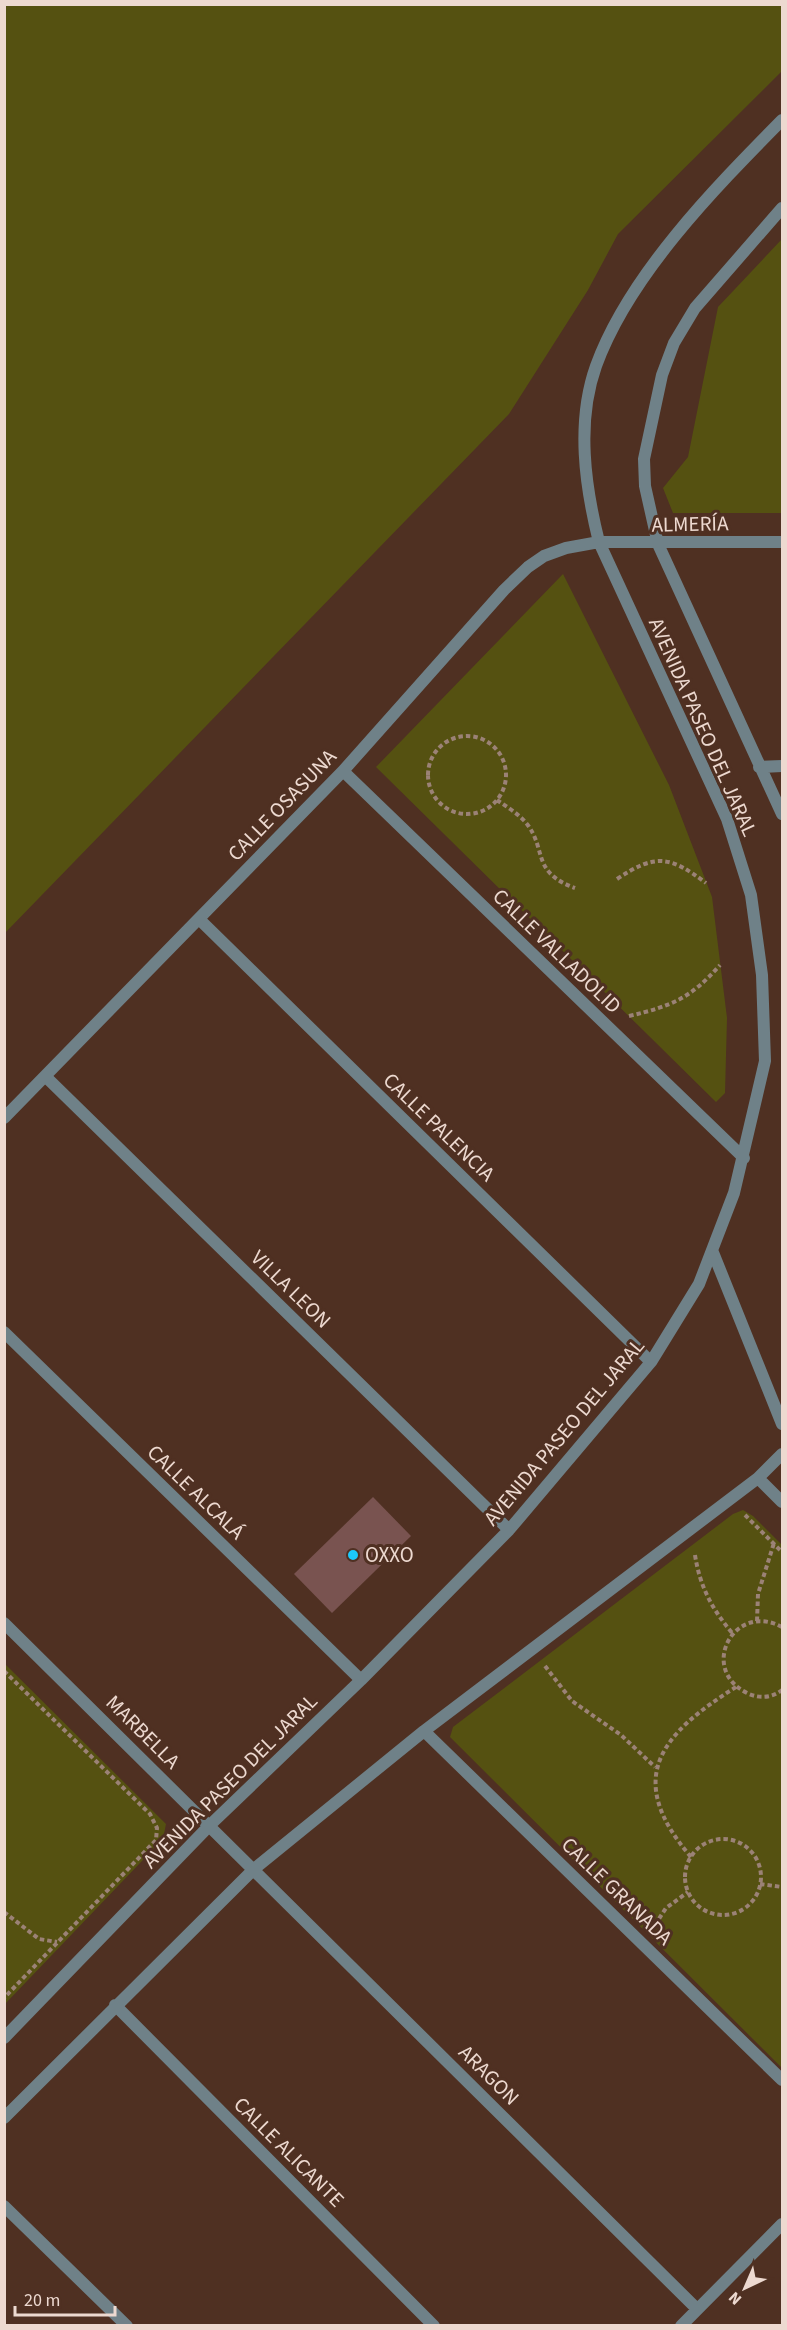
<svg xmlns="http://www.w3.org/2000/svg" width="787" height="2330" font-family="'Source Sans 3',sans-serif">
	<style>
		.green { fill: #555111 }
		.building { fill: #795350 }
		.lines { fill: none; stroke-linecap: round; stroke-linejoin: round }
		.path { stroke: #9b8276; stroke-width: 4; stroke-dasharray: 4.5 3; stroke-linecap: butt }
		.street { stroke: #6f8188; stroke-width: 12 }
		.poi-dot { fill: #1cc9fc; stroke: #4f3022; stroke-width: 2 }
		.labels { text-anchor: middle; dominant-baseline: central; stroke-width: 6; stroke-linejoin: round; paint-order: stroke }
		.street-label { font-size: 21px; fill: #edd9d0; stroke: #4f3022 }
		.poi-label { font-size: 21px; fill: #edd9d0; stroke: #4f3022; text-anchor: start }
	</style>
	<rect width="100%" height="100%" fill="#4f3022"/>
	<!-- green -->
	<path class="green" d="M5 4 782 5V71L618 234 588 290 509 414 5 933Z
		M782 239V513H673L663 488 688 457 718 307Z
		M563 574 669 785 712 897 727 1018 725 1093 716 1102 376 767Z
		M743 1510 753 1516 782 1545V2068L450 1737 453 1727 733 1514Z
		M4 1663 166 1824 163 1839 5 2004Z"/>
	<!-- building -->
	<path class="building" d="M373 1497 411 1536 332 1613 294 1574Z"/>
	<g class="lines">
		<!-- path -->
		<path class="path" d="M428 775a39 39 0 1 1 78 0a39 39 0 1 1-78 0Z
			M497 800C507 807 519 814 527 824 547 850 531 872 575 888
			M617 879C656 853 670 856 706 883
			M629 1016C672 1006 691 998 720 965
			M745 1515 782 1552
			M695 1555C700 1587 712 1609 733 1634
			M757 1621 758 1594 774 1543
			M782 1627C734 1601 698 1669 747 1693 759 1699 772 1698 782 1690
			M545 1666 572 1701 621 1735 655 1767
			M4 1671 150 1814 157 1828 156 1840 4 1998
			M685 1877a38 38 0 1 1 76 0a38 38 0 1 1-76 0Z
			M691 1857C623 1778 661 1734 736 1687
			M760 1884 782 1887
			M4 1912 39 1939 57 1942
			M655 1925 666 1908 688 1892"/>
		<!-- street -->
		<path class="street" d="M782 208 695 308 674 343 662 375 644 459 645 486 658 544 782 814
			M759 767 782 766
			M343 771 744 1158
			M200 920 651 1362
			M45 1076 509 1530
			M4 1118 343 771 504 590 528 567 544 556 566 548 599 542H782
			M712 1250 782 1424
			M4 1332 361 1680
			M758 1478 782 1502
			M4 1623 697 2309
			M424 1731 782 2080
			M115 2005 434 2326
			M4 2038 210 1825 361 1680 509 1530 651 1362 699 1284 734 1193 765 1061 762 975 751 895 727 819 599 542C585 486 576 422 596 366 629 275 715 188 782 120
			M4 2118 254 1869 424 1731 758 1478 782 1454
			M4 2206 127 2326
			M681 2326 782 2224"/>
	</g>
	<!-- markers -->
	<circle class="poi-dot" cx="353" cy="1555" r="6"/>
	<g class="labels">
		<!-- street labels -->
		<g class="street-label">
			<text transform="translate(690 524) rotate(-1)">ALMERÍA</text>
			<text transform="translate(703 727) rotate(66)">AVENIDA PASEO DEL JARAL</text>
			<text transform="translate(282 805) rotate(-46)">CALLE OSASUNA</text>
			<text transform="translate(557 951) rotate(44)">CALLE VALLADOLID</text>
			<text transform="translate(439 1127) rotate(44)">CALLE PALENCIA</text>
			<text transform="translate(291 1289) rotate(44)">VILLA LEON</text>
			<text transform="translate(564 1432) rotate(-50)">AVENIDA PASEO DEL JARAL</text>
			<text transform="translate(196 1492) rotate(44)">CALLE ALCALÁ</text>
			<text transform="translate(143 1732) rotate(45)">MARBELLA</text>
			<text transform="translate(230 1781) rotate(-45)">AVENIDA PASEO DEL JARAL</text>
			<text transform="translate(617 1891) rotate(44)">CALLE GRANADA</text>
			<text transform="translate(489 2075) rotate(45)">ARAGON</text>
			<text transform="translate(289 2152) rotate(45)">CALLE ALICANTE</text>
		</g>
		<!-- poi labels -->
		<g class="poi-label">
			<text x="365" y="1555">OXXO</text>
		</g>
	</g>
	<!-- border -->
	<rect width="787" height="2330" fill="none" stroke="#edd9d0" stroke-width="12"/>
	<!-- north arrow -->
	<g transform="translate(745 2288) rotate(224)" stroke="#4f3022" stroke-width="4.5" paint-order="stroke">
	<path d="M0-4.5L10 22L0 15L-10 22Z" fill="#edd9d0"/>
	<text y="-9" font-size="16" font-weight="bold" text-anchor="middle" fill="#edd9d0">N</text>
	</g>
	<!-- scale -->
	<path d="M15 2306v9h100v-9" fill="none" stroke="#edd9d0" stroke-width="3"/>
	<text x="24" y="2306" font-size="18" fill="#edd9d0" stroke="#4f3022" stroke-width="4.5" paint-order="stroke">20 m</text>
</svg>
